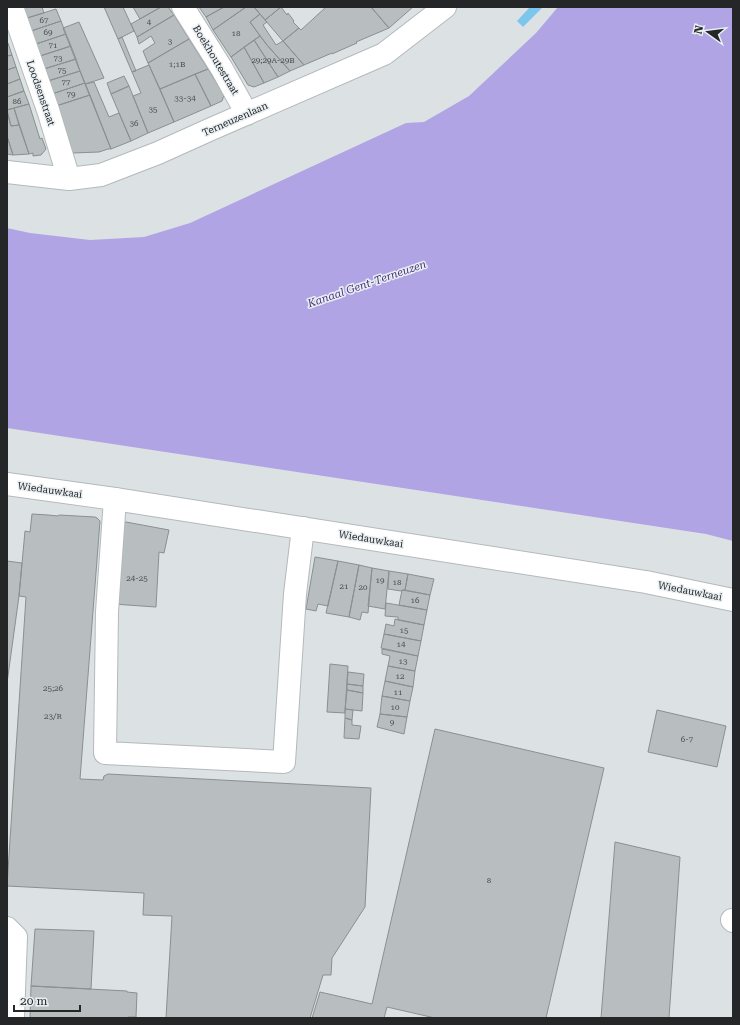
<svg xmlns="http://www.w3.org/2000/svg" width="740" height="1025" font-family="'Roboto Serif',serif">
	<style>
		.green { fill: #7cc5ec }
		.water { fill: #b1a4e5 }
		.building { fill: #b8bebf; stroke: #8a9090 }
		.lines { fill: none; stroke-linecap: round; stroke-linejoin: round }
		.minor-casing { stroke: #b4b9bb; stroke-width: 24 }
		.major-casing { stroke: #b4b9bb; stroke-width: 24 }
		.minor { stroke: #fff; stroke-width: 22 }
		.major { stroke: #fff; stroke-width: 22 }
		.labels { text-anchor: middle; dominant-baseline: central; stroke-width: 3; stroke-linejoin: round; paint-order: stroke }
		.number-label { font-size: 8px; fill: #494c4d }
		.street-label { font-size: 10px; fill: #242627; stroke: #e9eff2 }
		.water-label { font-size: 11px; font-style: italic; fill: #47327d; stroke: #e9eff2 }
	</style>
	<rect width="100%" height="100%" fill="#dce1e4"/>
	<!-- green -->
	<path class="green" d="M530 7H543L523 27 517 21Z"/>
	<!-- water -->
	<path class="water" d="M558 7H733V541L706 534 7 428V228L30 233 90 240 144 237 190 223 406 123 424 122 469 96 536 33Z"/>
	<!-- building -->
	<path class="building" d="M23 7H42L44 13 27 18Z
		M104 7H123L134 31 118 39Z
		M133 7H161L140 19Z
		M161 7H168L174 15 137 37 131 24Z
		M199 7H224L206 17Z
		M224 7H246L213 30 206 17Z
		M246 7H254L260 14 250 22 260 36 231 57 213 30Z
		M254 7H281L265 20Z
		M281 7 287 15 288 13 294 21 293 22 299 28 283 41 265 20Z
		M326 7H371L389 28 356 42 357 43 350 46 332 54V53L304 65 283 41 299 28 301 30Z
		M371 7H413L389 28Z
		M56 9 61 21 31 31 27 18Z
		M260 14 267 22 263 25 276 45 283 41 304 65 290 71 267 45 250 22Z
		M174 15 189 39 148 63 143 51 155 43 151 36 139 44 137 37Z
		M61 21 66 34 36 44 31 31Z
		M79 22 104 78 85 84 63 28Z
		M66 34 71 46 40 56 36 44Z
		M260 36 267 45 290 71 278 77 254 40Z
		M122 37 136 71 132 72 118 39Z
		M189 39 208 69 160 89 148 63Z
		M254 40 278 77 264 83 244 47Z
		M7 43H8L12 55 7 56Z
		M71 46 76 59 44 69 40 56Z
		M244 47 264 83 254 87 248 85 231 57Z
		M12 55 16 67 7 70V56Z
		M76 59 80 71 48 81 44 69Z
		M149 65 174 122 148 133 133 96 141 93 132 72Z
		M16 67 20 79 7 84V70Z
		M208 69 224 95 222 101 211 106 195 74Z
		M80 71 85 83 52 94 48 81Z
		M195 74 211 106 174 122 160 89Z
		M124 76 129 86 111 94 107 83Z
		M20 79 24 91 7 97V84Z
		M94 82 109 117 119 113 131 141 111 149 85 84Z
		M85 83 90 95 56 106 52 94Z
		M129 86 148 133 131 141 111 94Z
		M24 91 29 104 7 110V97Z
		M90 95 111 149H108L99 152 73 153 68 149 56 106Z
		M29 104 40 139 42 138 46 149 41 155 33 156V153L29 154 14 108Z
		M14 108 19 125 11 126 7 110Z
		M7 112 11 126 19 125 29 154 13 155 7 136Z
		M7 136 13 155 7 154Z
		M32 514 48 515 58 516 59 515 95 517 97 518 100 521 80 779 103 780 104 776 108 774 371 788 365 907 332 958 331 975H323L310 1018H166L172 916 143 915 144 893 7 886 26 597 19 596 25 531 30 532Z
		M123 522H126L169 530 164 553 159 552 156 607 113 604Z
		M315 557 338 561 328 606 318 604 316 611 306 609Z
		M7 561 22 563 19 596 7 683Z
		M338 561 359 565 349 617 326 613Z
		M359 565 372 568 368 613 362 612 360 620 349 617Z
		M372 568 389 571 385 609 368 606Z
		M389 571 408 574 405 590H402L401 591 388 589Z
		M408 574 434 579 430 595 405 590Z
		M402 590 430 595 427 610 399 605Z
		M386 603 427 610 424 625 398 620V617L385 616Z
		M395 619 424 625 421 641 384 634 386 624 394 626Z
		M384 634 421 641 418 656 381 648Z
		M382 649 418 656 415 671 388 666 390 656 382 654Z
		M330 664 348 666 345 713 327 712Z
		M388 666 415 671 413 687 385 681Z
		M348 672 364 674 363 686 347 684Z
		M385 681 413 687 410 701 382 696Z
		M347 684 363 686V693L347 690Z
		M347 690 363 693 362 711 345 709Z
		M382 696 410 701 407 717 380 714Z
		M345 709 353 710 352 720 345 718Z
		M657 710 726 726 717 767 648 752Z
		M380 714 407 717 404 734 377 727Z
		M345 718 352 720V725L361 726 359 739 344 738Z
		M435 729 604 768 546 1018H435L387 1007 384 1018H312L320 992 372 1004Z
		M615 842 680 857 669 1018H601Z
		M35 929 94 931 91 989 31 986Z
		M31 986 127 991V992L137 993 136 1017H128V1018H30Z"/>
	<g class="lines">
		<!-- minor casing -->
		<g class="minor-casing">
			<path id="minor" d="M12 7 48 110 69 179
				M183 7 222 69 247 114
				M7 172 69 179 101 175 158 153 209 130 384 54 445 7
				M115 499 107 612 105 753 284 762 295 594 303 528
				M732 920 733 921
				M7 928 16 937 13 1018"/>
		</g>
		<!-- major casing -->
		<g class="major-casing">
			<path id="major" d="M7 484 115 499 646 582 733 600"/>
		</g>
		<!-- minor -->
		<use href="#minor" class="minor"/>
		<!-- major -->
		<use href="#major" class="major"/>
	</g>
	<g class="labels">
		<!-- number labels -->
		<g class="number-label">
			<text x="44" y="20">67</text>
			<text x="149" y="22">4</text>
			<text x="48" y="32">69</text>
			<text x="236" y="33">18</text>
			<text x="170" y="41">3</text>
			<text x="53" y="45">71</text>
			<text x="58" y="58">73</text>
			<text x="273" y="60">29;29A-29B</text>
			<text x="177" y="64">1;1B</text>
			<text x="62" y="70">75</text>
			<text x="66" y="82">77</text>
			<text x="71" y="94">79</text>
			<text x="185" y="98">33-34</text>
			<text x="17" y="101">86</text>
			<text x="153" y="109">35</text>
			<text x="134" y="123">36</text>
			<text x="137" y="578">24-25</text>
			<text x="380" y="580">19</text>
			<text x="397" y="582">18</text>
			<text x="344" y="586">21</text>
			<text x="363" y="587">20</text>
			<text x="415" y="600">16</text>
			<text x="404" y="630">15</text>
			<text x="401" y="644">14</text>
			<text x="403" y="661">13</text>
			<text x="400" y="676">12</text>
			<text x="53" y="688">25;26</text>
			<text x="398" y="692">11</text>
			<text x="395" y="707">10</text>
			<text x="53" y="716">23/R</text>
			<text x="392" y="722">9</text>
			<text x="687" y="739">6-7</text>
			<text x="489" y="880">8</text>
		</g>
		<!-- street labels -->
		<g class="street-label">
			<text transform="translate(216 60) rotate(59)">Boekhoutestraat</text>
			<text transform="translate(41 93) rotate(71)">Loodsenstraat</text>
			<text transform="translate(235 119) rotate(-24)">Terneuzenlaan</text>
			<text transform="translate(50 490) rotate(8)">Wiedauwkaai</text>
			<text transform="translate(371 539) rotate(9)">Wiedauwkaai</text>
			<text transform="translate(690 591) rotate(11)">Wiedauwkaai</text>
		</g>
		<!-- water labels -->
		<g class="water-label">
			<text transform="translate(367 284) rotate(-19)">Kanaal Gent-Terneuzen</text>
		</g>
	</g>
	<!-- border -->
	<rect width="740" height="1025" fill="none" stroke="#242627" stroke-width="16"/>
	<!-- north arrow -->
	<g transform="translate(708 32) rotate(284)" stroke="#e9eff2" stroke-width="3" paint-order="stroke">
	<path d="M0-3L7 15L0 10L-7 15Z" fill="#242627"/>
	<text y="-6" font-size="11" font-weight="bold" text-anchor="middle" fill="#242627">N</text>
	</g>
	<!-- scale -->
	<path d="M14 1005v6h66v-6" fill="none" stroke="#242627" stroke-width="2"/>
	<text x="20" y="1005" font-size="12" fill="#242627" stroke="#e9eff2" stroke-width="3" paint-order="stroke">20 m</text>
</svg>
